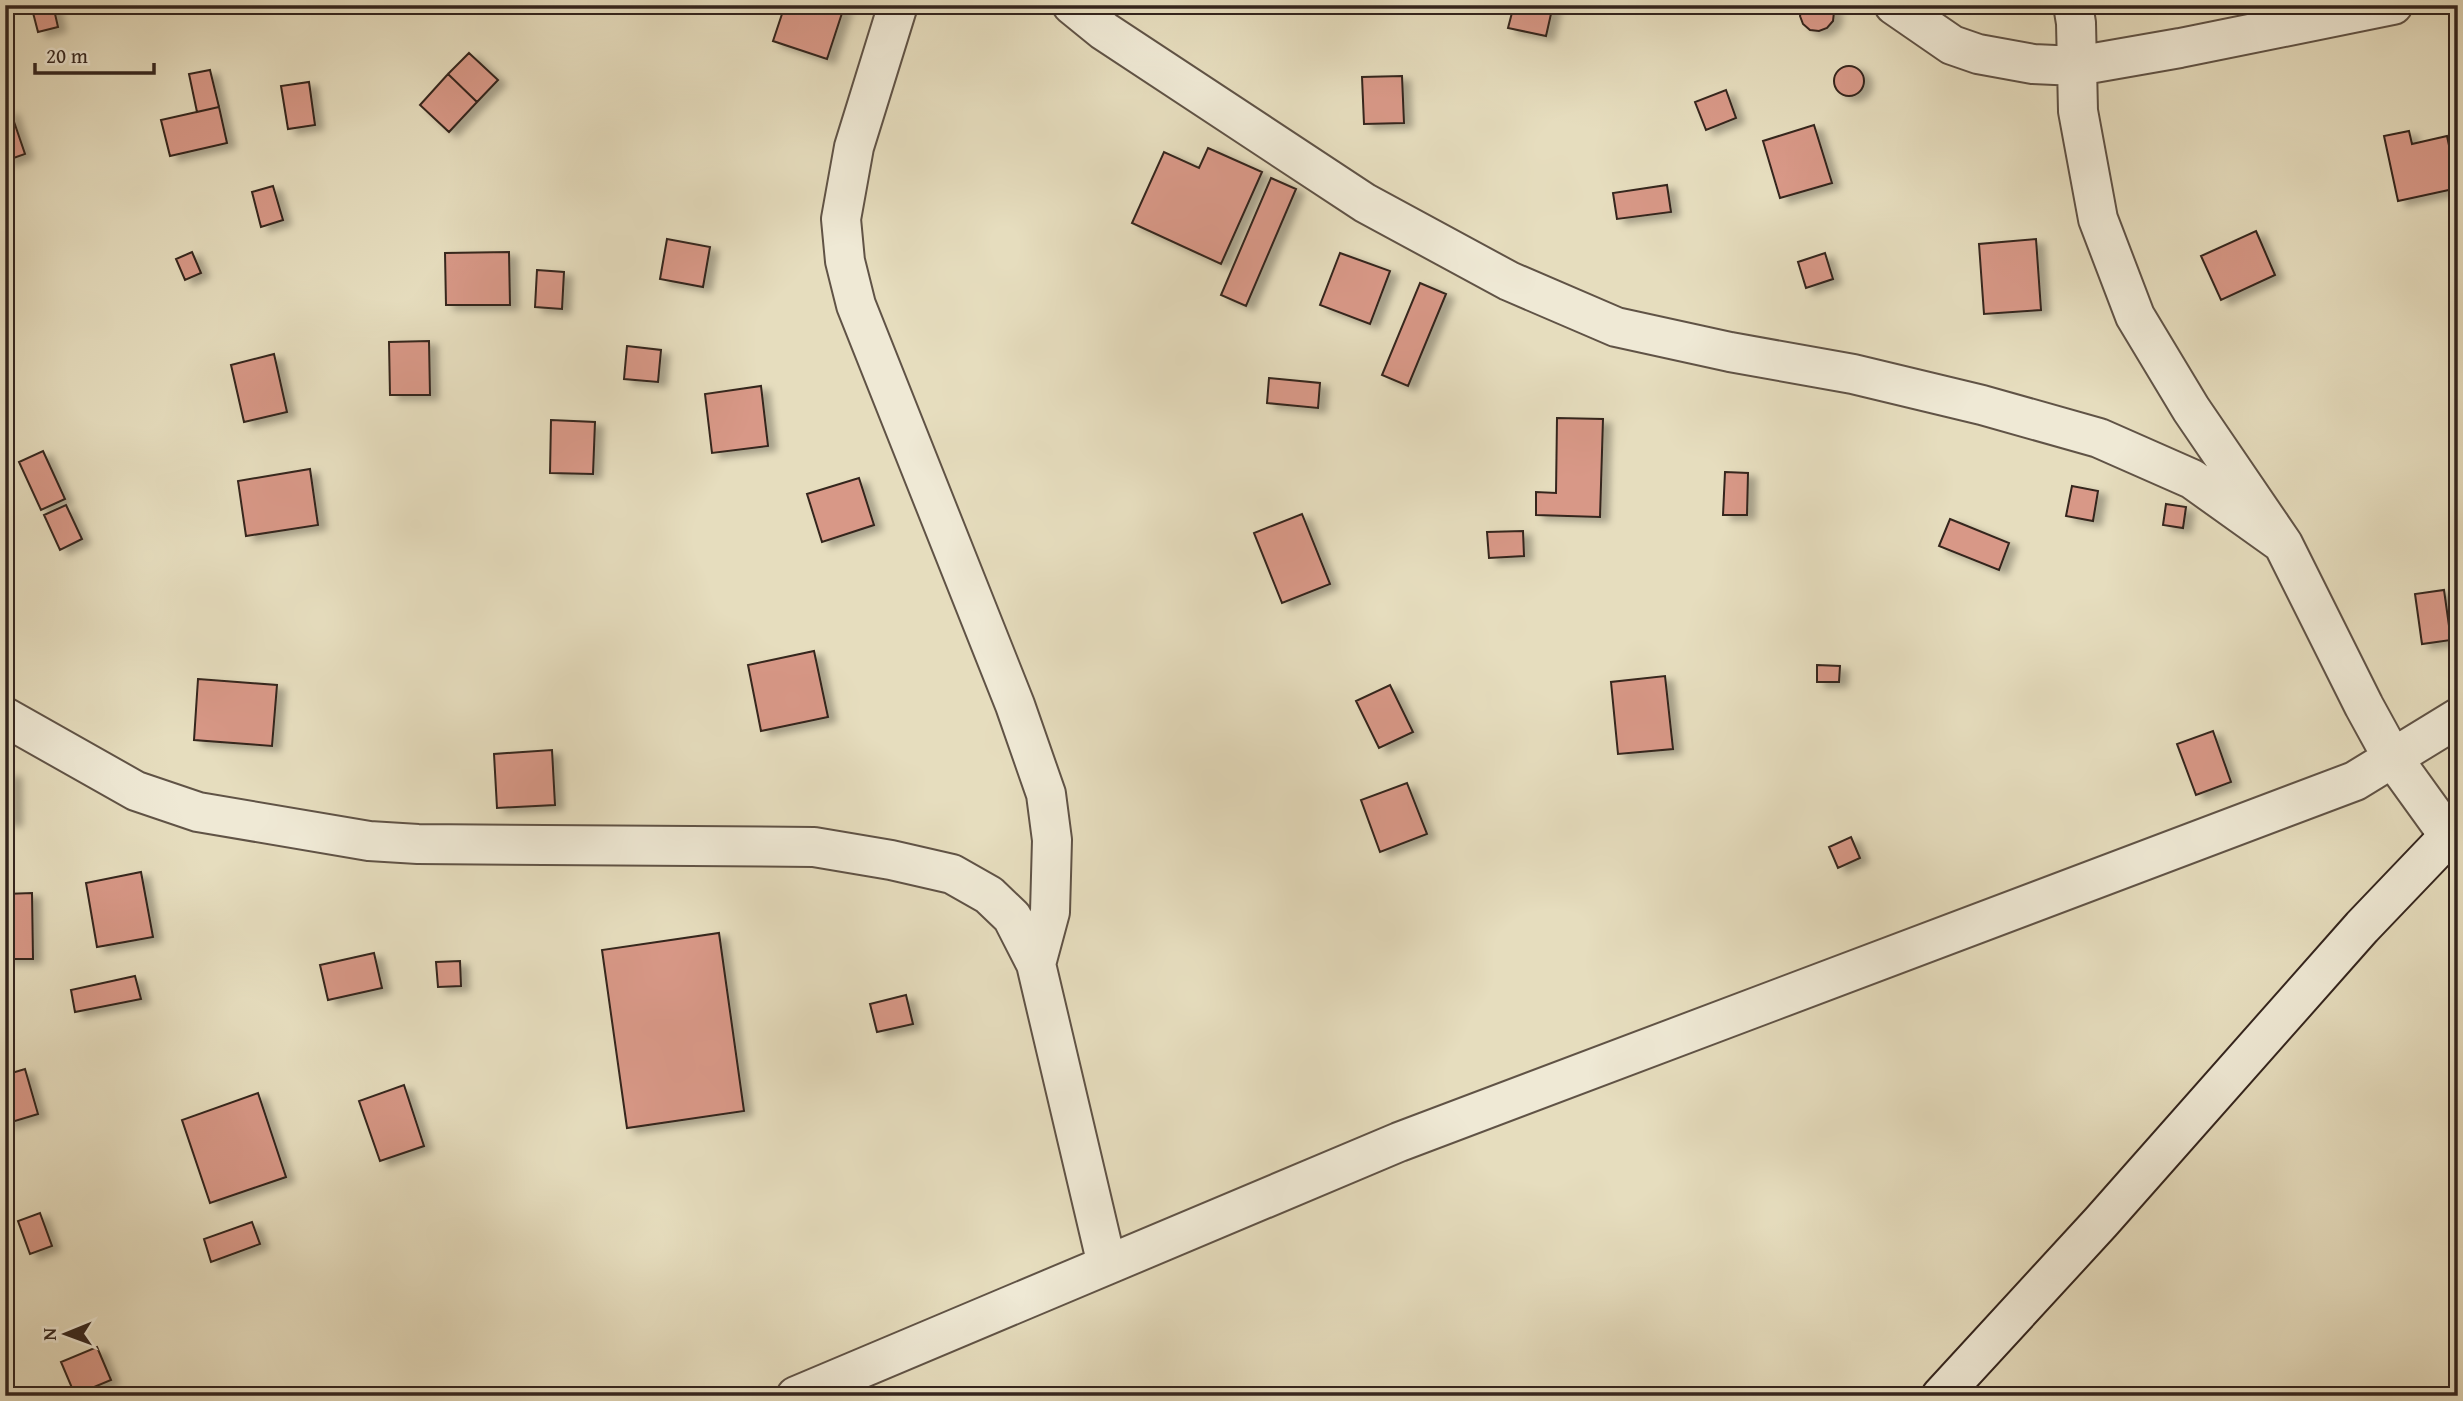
<svg xmlns="http://www.w3.org/2000/svg" width="2463" height="1401" font-family="'Gentium Book Plus',serif">
	<style>
		.building { fill: #d89887; stroke: #34251e; stroke-width: 2; filter: url(#shadow) }
		.lines { fill: none; stroke-linecap: round; stroke-linejoin: round }
		.street-casing { stroke: #605346; stroke-width: 42 }
		.secondary-casing { stroke: #34251e; stroke-width: 42 }
		.street { stroke: #efe9d5; stroke-width: 38 }
		.secondary { stroke: #efe9d5; stroke-width: 38 }
	</style>
	<defs>
		<filter id="shadow"><feDropShadow dx="8" dy="4.5" stdDeviation="3.5" flood-color="#0004"/></filter>
	</defs>
	<rect width="100%" height="100%" fill="#e6ddbe"/>
	<filter id="stains"><feTurbulence type="fractalNoise" baseFrequency=".00286" numOctaves="4"/><feColorMatrix values="0 0 0 0 .2 0 0 0 0 .09 0 0 0 0 .02 0 0 0 .5 -.17"/></filter>
	<radialGradient id="worn" r=".72"><stop offset=".6" stop-color="#630" stop-opacity="0"/><stop offset="1" stop-color="#630" stop-opacity=".3"/></radialGradient>
	<!-- building -->
	<path class="building" d="M31 5H53L58 27 38 32Z
		M785 5 844 7 827 59 773 41Z
		M1514 5H1553L1546 36 1508 28Z
		M1803 5H1831L1834 12 1833 21 1827 28 1819 31 1810 30 1803 24 1800 16Z
		M469 53 498 80 477 102 448 74Z
		M1834 81a15 15 0 1 1 30 0a15 15 0 1 1-30 0Z
		M210 70 219 107 197 112 189 74Z
		M448 74 477 102 449 132 420 105Z
		M1402 76 1404 123 1364 124 1362 77Z
		M309 82 315 125 288 129 281 86Z
		M1726 90 1736 118 1706 130 1695 102Z
		M219 107 227 143 170 156 161 120Z
		M10 110 25 154 5 161V112Z
		M1814 125 1832 183 1780 198 1763 141Z
		M2409 131 2412 144 2447 136 2458 188 2398 201 2384 136Z
		M1208 148 1262 172 1221 264 1132 223 1164 152 1199 168Z
		M1271 178 1296 189 1246 306 1221 295Z
		M1667 185 1671 212 1617 219 1613 193Z
		M273 186 283 220 261 227 252 192Z
		M2256 231 2275 275 2221 300 2201 256Z
		M667 239 710 247 703 287 660 279Z
		M2036 239 2041 310 1984 314 1979 244Z
		M192 252 201 273 185 280 176 259Z
		M509 252 510 305H446L445 253Z
		M1340 253 1390 271 1370 324 1320 305Z
		M1825 253 1833 279 1806 288 1798 262Z
		M537 270 564 272 562 309 535 307Z
		M1420 283 1446 294 1408 386 1382 375Z
		M429 341 430 395H390L389 342Z
		M627 346 661 350 658 382 624 379Z
		M274 354 287 412 244 422 231 365Z
		M1269 378 1320 383 1318 408 1267 403Z
		M761 386 768 446 712 453 705 394Z
		M1557 418 1603 419 1600 517 1536 515V492L1556 493Z
		M551 420 595 422 593 474 550 473Z
		M43 451 65 499 41 510 19 462Z
		M310 469 318 525 246 536 238 481Z
		M1725 472 1748 473 1747 515H1723Z
		M859 478 874 525 822 542 807 494Z
		M2072 486 2098 491 2093 521 2066 516Z
		M2166 504 2186 507 2183 528 2163 525Z
		M66 505 82 539 60 550 44 515Z
		M1302 514 1330 584 1282 603 1254 533Z
		M1950 519 2009 543 1999 570 1939 546Z
		M1523 531 1524 556 1489 558 1487 532Z
		M2444 590 2451 640 2422 644 2415 594Z
		M814 651 828 717 761 731 748 665Z
		M1817 665 1840 666 1839 682H1817Z
		M1665 676 1673 749 1618 754 1611 682Z
		M198 679 277 685 272 746 194 740Z
		M1390 685 1413 732 1379 748 1356 701Z
		M2213 731 2231 782 2196 795 2177 744Z
		M552 750 555 805 497 808 494 754Z
		M5 773H13L14 821H5Z
		M1407 783 1427 834 1380 852 1361 800Z
		M1851 837 1860 858 1838 868 1829 847Z
		M141 872 153 937 97 947 86 883Z
		M32 893 33 959H5V894Z
		M719 933 744 1111 627 1128 602 950Z
		M374 953 382 988 328 1000 320 965Z
		M460 961 461 986 438 987 436 962Z
		M135 976 141 999 75 1012 71 990Z
		M906 995 913 1024 877 1032 870 1004Z
		M25 1069 38 1114 5 1124V1075Z
		M404 1085 424 1146 380 1161 359 1101Z
		M258 1093 286 1177 210 1203 182 1120Z
		M40 1213 52 1246 30 1254 18 1221Z
		M252 1222 260 1244 211 1262 204 1239Z
		M97 1347 111 1380 75 1395 61 1362Z"/>
	<g class="lines">
		<!-- street casing -->
		<g class="street-casing">
			<path id="street" d="M898 5 854 147 841 219 845 261 856 305 1015 705 1046 794 1052 840 1050 912 1036 964
				M1072 5 1104 31 1365 203 1509 281 1616 327 1730 352 1853 374 1982 405 2099 438 2192 479 2283 544
				M1894 5 1952 45 1978 54 2033 64 2077 66 2180 48 2393 5
				M2073 5 2076 23 2078 111 2098 219 2135 316 2191 409 2283 544 2364 706 2392 757 2449 836 2458 844
				M5 717 136 791 198 812 369 841 418 844 814 847 891 860 952 874 989 895 1012 917 1036 964 1107 1265
				M796 1396 1399 1142 2355 781 2458 718"/>
		</g>
		<!-- secondary casing -->
		<g class="secondary-casing">
			<path id="secondary" d="M1941 1396 2101 1222 2362 927 2449 836 2458 824"/>
		</g>
		<!-- street -->
		<use href="#street" class="street"/>
		<!-- secondary -->
		<use href="#secondary" class="secondary"/>
	</g>
	<!-- margin -->
	<rect width="2463" height="1401" fill="none" stroke="#e6ddbe" stroke-width="28"/>
	<rect x="7" y="7" width="2449" height="1387" fill="none" stroke="#34251e" stroke-width="3.5"/>
	<rect x="14" y="14" width="2435" height="1373" fill="none" stroke="#34251e" stroke-width="2"/>
	<!-- north arrow -->
	<g transform="translate(66 1334) rotate(269)" stroke="#efe9d5" stroke-width="5" paint-order="stroke">
	<path d="M0-5L12 26L0 18L-12 26Z" fill="#34251e"/>
	<text y="-10" font-size="19" font-weight="bold" text-anchor="middle" fill="#34251e">N</text>
	</g>
	<!-- scale -->
	<path d="M35 63v10h119v-10" fill="none" stroke="#34251e" stroke-width="3.5"/>
	<text x="46" y="63" font-size="21" fill="#34251e" stroke="#efe9d5" stroke-width="5" paint-order="stroke">20 m</text>
	<rect width="100%" height="100%" filter="url(#stains)"/>
	<rect width="100%" height="100%" fill="url(#worn)"/>
</svg>
